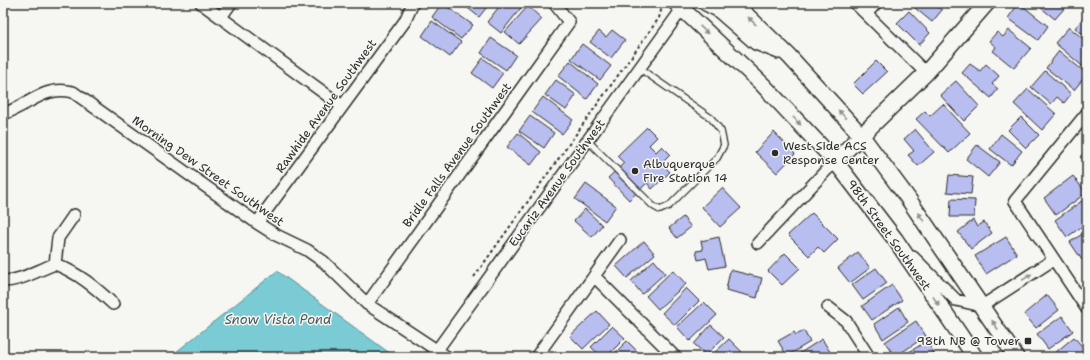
<svg xmlns="http://www.w3.org/2000/svg" width="1090" height="360" font-family="'Shantell Sans',sans-serif">
	<style>
		.water { fill: #7acbd4; stroke: #5a8b90 }
		.building { fill: #b9bef0; stroke: #2b2b2b }
		.lines { fill: none; stroke-linecap: round; stroke-linejoin: round }
		.lane-casing { stroke: #2b2b2b; stroke-width: 8 }
		.street-casing { stroke: #2b2b2b; stroke-width: 14 }
		.secondary-casing { stroke: #2b2b2b; stroke-width: 18 }
		.path { stroke: #2b2b2b; stroke-width: 2; stroke-dasharray: 3 3; stroke-linecap: butt }
		.lane { stroke: #f6f6f2; stroke-width: 5.5 }
		.street { stroke: #f6f6f2; stroke-width: 11 }
		.secondary { stroke: #f6f6f2; stroke-width: 15 }
		.oneway { fill: #90908e }
		.poi-dot { fill: #2b2b2b; stroke: #f6f6f2; stroke-width: 1.5 }
		.labels { text-anchor: middle; dominant-baseline: central; stroke-width: 3; stroke-linejoin: round; paint-order: stroke }
		.street-label { font-size: 12px; fill: #2b2b2b; stroke: #f6f6f2 }
		.poi-label { font-size: 12px; fill: #2b2b2b; stroke: #f6f6f2; text-anchor: start }
		.water-label { font-size: 13px; font-style: italic; fill: #435b5e; stroke: #f6f6f2 }
	</style>
	<rect width="100%" height="100%" fill="#f6f6f2"/>
	<filter id="ink" filterUnits="userSpaceOnUse"><feTurbulence type="fractalNoise" baseFrequency=".025" numOctaves="2"/><feDisplacementMap in="SourceGraphic" scale="8" xChannelSelector="R" yChannelSelector="G"/><feConvolveMatrix kernelMatrix="1 2 1 2 8 2 1 2 1" color-interpolation-filters="sRGB"/></filter>
	<g filter="url(#ink)">
		<!-- water -->
		<path class="water" d="M277 271 395 357H170Z"/>
		<!-- building -->
		<path class="building" d="M442 3 473 25 461 39 432 17Z
			M466 3H490L479 17 464 5Z
			M502 3 524 4 501 33 487 22Z
			M909 3H932L942 10 932 22Z
			M1019 3 1048 26 1038 40 1008 18Z
			M1035 3H1069L1055 19Z
			M528 6 542 19 519 44 505 32Z
			M909 11 930 33 919 45 897 23Z
			M1087 13V37L1075 28Z
			M432 21 461 42 450 57 422 36Z
			M1069 27 1087 42V70L1055 43Z
			M612 30 625 40 611 58 590 42 599 31 606 37Z
			M1009 30 1031 48 1014 68 993 51 996 47 989 41 997 32 1003 37Z
			M491 38 516 55 506 70 481 53Z
			M582 44 611 66 600 80 571 59Z
			M1059 51 1087 74 1074 90 1046 68Z
			M483 58 503 73 492 88 472 73Z
			M570 61 598 84 587 99 558 76Z
			M876 61 887 72 863 94 853 84Z
			M970 64 980 71 986 64 999 76 992 84 998 89 991 98 962 73Z
			M1045 71 1071 94 1064 103 1057 97 1051 104 1031 87Z
			M556 80 576 95 566 110 545 95Z
			M956 81 979 106 964 121 940 95Z
			M1028 89 1056 114 1042 130 1014 104Z
			M543 97 573 120 562 134 532 112Z
			M943 104 970 133 949 153 916 119 925 111 930 116Z
			M530 116 554 133 544 148 519 131Z
			M1021 117 1039 135 1026 148 1008 130Z
			M647 127 657 137 649 145 656 152 662 146 670 154 661 163 670 172 652 189 647 183 629 200 608 178 624 163 617 156Z
			M915 129 934 152 918 166 908 155 914 151 904 139Z
			M774 132 795 154 777 173 755 152Z
			M518 133 541 152 531 165 507 147Z
			M1001 134 1022 151 1011 165 990 149Z
			M977 145 1000 162 988 177 966 159Z
			M1087 149V163L1080 157Z
			M949 175 973 177 971 194 947 192Z
			M1073 176 1086 193 1056 215 1044 198Z
			M586 184 616 206 605 221 575 199Z
			M722 188 741 208 720 227 702 207Z
			M1086 198 1087 223 1067 237 1055 220Z
			M951 199 975 200 974 217H950Z
			M585 209 602 225 592 237 574 221Z
			M812 213 838 239 824 253 818 247 809 256 788 235Z
			M683 217 691 227 677 238 669 228Z
			M973 220 977 227 984 222 992 233 971 249 958 232Z
			M1087 231V257L1082 260 1070 242Z
			M719 237 725 266 709 269 706 258 698 260 696 251 703 250 701 241Z
			M1006 237 1017 254 986 274 975 256Z
			M644 241 655 254 627 278 616 266Z
			M858 252 870 268 850 283 838 268Z
			M785 253 800 268 782 285 768 271Z
			M654 260 665 273 642 294 631 281Z
			M876 268 887 283 863 300 852 285Z
			M673 270 686 284 658 309 646 296Z
			M730 270 762 278 757 298 726 290Z
			M892 285 902 300 872 320 862 306Z
			M686 288 699 301 675 325 662 313Z
			M1047 295 1059 310 1036 328 1024 314Z
			M704 302 717 315 690 341 677 327Z
			M899 307 908 322 883 339 874 324Z
			M597 311 609 324 583 349 570 336Z
			M1062 316 1073 331 1048 349 1037 334Z
			M916 321 926 336 895 357 885 342Z
			M711 325 724 337 706 355 694 344Z
			M612 326 625 338 606 357H602L591 347Z
			M804 331 810 342 787 356 778 341 794 332 796 335Z
			M1074 337 1087 352 1080 357H1060L1056 352Z
			M729 339 742 352 736 357H710Z
			M822 339 832 355 829 357H794Z
			M627 341 641 355 638 357H611Z
			M927 341 936 357H901Z
			M566 353 572 357H563Z"/>
		<g class="lines">
			<!-- lane casing -->
			<g class="lane-casing">
				<path id="lane" d="M588 141 653 206 660 210 669 206 717 158 724 145 721 131 711 118 639 68"/>
			</g>
			<!-- street casing -->
			<g class="street-casing">
				<path id="street" d="M201 3 342 106
					M855 3 926 73
					M866 14 876 3
					M221 17 231 3
					M1087 113 1015 201 1087 309
					M3 114C30 105 44 85 73 92L257 223 276 235 307 250 324 262 367 304 447 357
					M257 223 405 21 413 3
					M758 243 835 161
					M913 257 956 300 982 306 1053 260
					M55 264 58 238 74 215
					M594 276 675 357
					M3 281C21 281 38 270 55 264 78 273 95 287 113 304
					M367 304 569 22 554 3
					M828 307 846 321 869 357
					M432 357 682 9
					M536 357 620 240"/>
			</g>
			<!-- secondary casing -->
			<g class="secondary-casing">
				<path id="secondary" d="M676 3 762 84 835 161 895 239 975 357
					M706 3 718 9 756 42 779 51
					M734 3 789 56 861 135 907 197 1016 357
					M835 161 926 73 987 3"/>
			</g>
			<!-- path -->
			<path class="path" d="M474 277 659 18 662 7 660 3"/>
			<!-- lane -->
			<use href="#lane" class="lane"/>
			<!-- street -->
			<use href="#street" class="street"/>
			<!-- secondary -->
			<use href="#secondary" class="secondary"/>
		</g>
		<!-- one-way arrows -->
		<defs><path id="oneway-solid" d="M-6-.8H1V-3.2L6.5 0L1 3.2V.8H-6Z"/></defs>
		<g class="oneway">
			<use href="#oneway-solid" transform="translate(752 21) rotate(-136)"/>
			<use href="#oneway-solid" transform="translate(704 30) rotate(43)"/>
			<use href="#oneway-solid" transform="translate(842 114) rotate(-132)"/>
			<use href="#oneway-solid" transform="translate(797 121) rotate(46)"/>
			<use href="#oneway-solid" transform="translate(921 217) rotate(-125)"/>
			<use href="#oneway-solid" transform="translate(1027 277) rotate(-33)"/>
			<use href="#oneway-solid" transform="translate(936 301) rotate(56)"/>
			<use href="#oneway-solid" transform="translate(995 325) rotate(-124)"/>
		</g>
	</g>
	<!-- markers -->
	<g class="poi-dot">
		<circle cx="775" cy="153" r="4"/>
		<circle cx="635" cy="171" r="4"/>
		<rect x="1024" y="337" width="8" height="8" rx="2"/>
	</g>
	<g class="labels">
		<!-- street labels -->
		<g class="street-label">
			<text transform="translate(326 106) rotate(-54)">Rawhide Avenue Southwest</text>
			<text transform="translate(457 155) rotate(-54)">Bridle Falls Avenue Southwest</text>
			<text transform="translate(208 171) rotate(35)">Morning Dew Street Southwest</text>
			<text transform="translate(557 183) rotate(-54)">Eucariz Avenue Southwest</text>
			<text transform="translate(889 235) rotate(54)">98th Street Southwest</text>
		</g>
		<!-- poi labels -->
		<g class="poi-label">
			<text x="783" y="146">West Side ACS<tspan x="783" dy="14">Response Center</tspan></text>
			<text x="643" y="164">Albuquerque<tspan x="643" dy="14">Fire Station 14</tspan></text>
			<text x="1020" y="341" text-anchor="end">98th NB @ Tower</text>
		</g>
		<!-- water labels -->
		<g class="water-label">
			<text x="278" y="319">Snow Vista Pond</text>
		</g>
	</g>
	<!-- margin -->
	<rect width="1090" height="360" fill="none" stroke="#f6f6f2" stroke-width="16"/>
	<rect x="8" y="8" width="1074" height="344" fill="none" stroke="#2b2b2b" stroke-width="1.5" filter="url(#ink)"/>
</svg>
